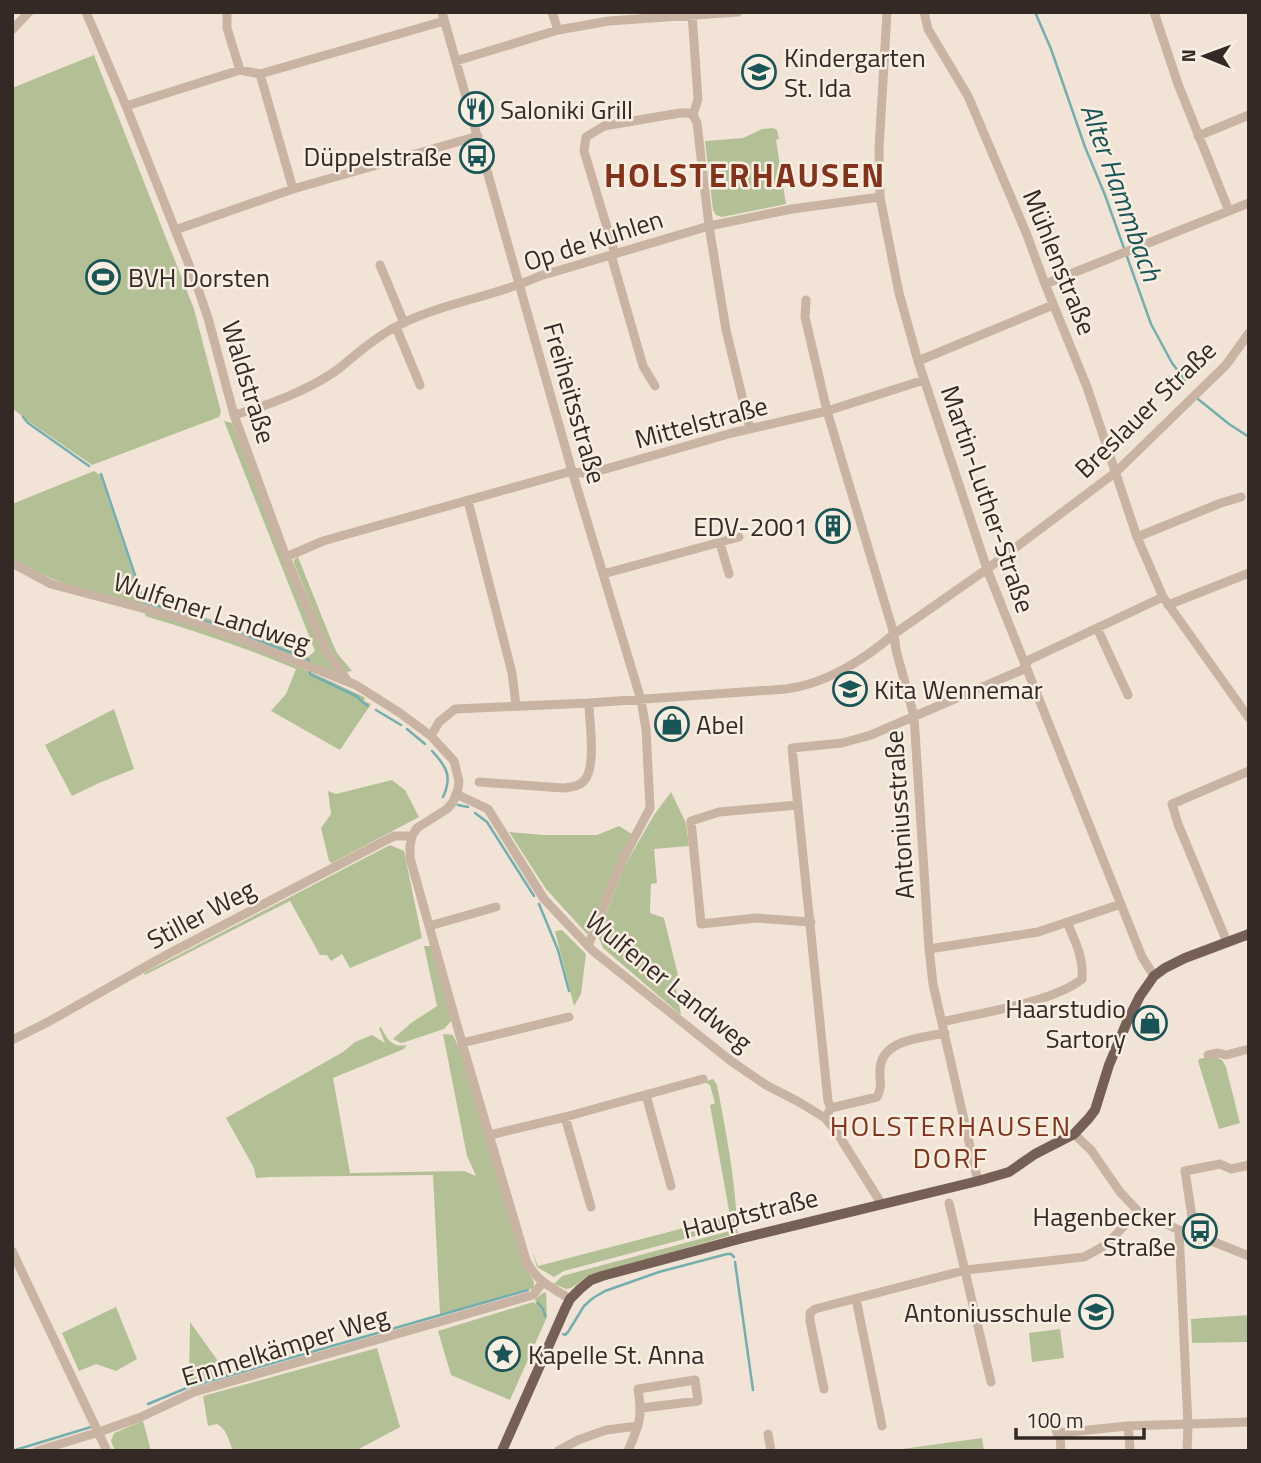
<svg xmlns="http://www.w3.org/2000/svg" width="1261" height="1463" font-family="'Titillium Web',sans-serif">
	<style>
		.green { fill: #b3c096 }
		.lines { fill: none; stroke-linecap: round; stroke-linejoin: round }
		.stream { stroke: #74aeaf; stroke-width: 2.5 }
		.minor { stroke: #c9b3a2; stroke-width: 9 }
		.major { stroke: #765f55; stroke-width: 10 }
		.labels { text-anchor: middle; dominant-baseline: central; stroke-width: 5; stroke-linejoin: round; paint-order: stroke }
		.poi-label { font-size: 26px; fill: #342925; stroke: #f9eee2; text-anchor: start }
		.street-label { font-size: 26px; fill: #342925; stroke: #f9eee2 }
		.water-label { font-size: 28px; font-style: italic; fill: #195456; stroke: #f9eee2 }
		.neighbourhood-label { font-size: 28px; letter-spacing: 2px; fill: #85321c; stroke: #f9eee2 }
		.district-label { font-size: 33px; font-weight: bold; letter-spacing: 2px; fill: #85321c; stroke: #f9eee2 }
	</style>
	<rect width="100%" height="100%" fill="#f1e4d6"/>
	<!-- green -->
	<path class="green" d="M94 55 194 309 221 412 219 417 92 465 28 421 12 408V88Z
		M773 128 777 130 779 139 776 140 786 204 722 217 716 215 713 210 705 141 743 138 762 129Z
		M224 421 232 423 312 627 341 676 268 646 68 585 50 578 12 559V504L94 471 100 475 142 600C199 612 254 635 308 657L315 651Z
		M298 557 332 642 337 653 352 671 346 672 328 646 294 563V560Z
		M146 612C221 632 291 662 362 696L365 698 364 701 371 704 340 750 271 711 286 694 296 669C246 648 196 631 145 616Z
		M114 709 134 769 99 783 72 796 45 745Z
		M392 780 405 790 419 817 332 863 329 861 321 828 331 814 328 791 336 794Z
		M671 792 686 823 689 846 654 849 657 883 651 884 650 913 664 918 679 979 682 982 675 983 681 1015 603 948 599 938 603 921 625 865 654 815Z
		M619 826 632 834 592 932 587 934 546 889 509 832 543 835H597Z
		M390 845 404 851 422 938 350 968 342 954 331 961 327 955H320L290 901 145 975 144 973Z
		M562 930 586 954 581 994 574 1006 555 931Z
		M424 946H431L452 1020 444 1029 405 1042 401 1043 393 1039 411 1023 437 1006Z
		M381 1027C387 1039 392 1048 407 1045L404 1049 333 1078 350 1173 464 1171 476 1176 467 1156 443 1034 453 1035 458 1046 461 1049 523 1263 534 1282V1288L440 1315 433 1175 269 1177 256 1178 254 1168 226 1118 343 1052 355 1042 372 1035 385 1043 379 1028Z
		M1213 1056 1222 1060 1226 1067 1240 1123 1219 1129 1198 1061 1199 1059Z
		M713 1079 717 1085C726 1132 735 1177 737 1225L564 1271 554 1277 537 1267 532 1251 538 1266 730 1216 710 1105 715 1103 710 1085 704 1082Z
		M737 1229 738 1233 590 1276 571 1288 566 1289 554 1284 562 1276Z
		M546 1292 547 1317 510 1400 451 1375 438 1331 533 1302 536 1304 535 1299 543 1293Z
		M116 1307 137 1359 116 1371 96 1364 79 1371 62 1333Z
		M1249 1315V1342L1192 1343 1191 1319Z
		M190 1322 228 1375 189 1386Z
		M1060 1329 1064 1358 1032 1362 1029 1333Z
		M377 1348 400 1427 355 1451H233C229 1441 227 1429 217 1424L208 1426 203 1396Z
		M143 1421 151 1451H115L111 1441 114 1433Z
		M982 1438 984 1451H900L902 1449Z"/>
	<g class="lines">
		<!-- stream -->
		<path class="stream" d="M1035 12 1051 49 1085 147 1105 195 1151 324 1172 363 1185 380
			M1198 399 1229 424 1249 437
			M23 417 28 423 89 466
			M101 474 144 602C200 617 253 638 307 659L309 661
			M310 672V674L358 697 360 700 368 706
			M376 710 401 725
			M407 729 425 744
			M432 751C446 766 453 776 443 797
			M458 805 468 807
			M475 813 487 822 534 896
			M539 904 558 950 569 991
			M735 1262 753 1390
			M538 1303 543 1309 545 1316
			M563 1334 565 1335 568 1332 584 1306 593 1298 605 1291 659 1272 727 1254H731L734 1257
			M148 1404 189 1387 528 1290
			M12 1451 91 1427"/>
		<!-- minor -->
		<path class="minor" d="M86 12 126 106 195 280 208 318 234 415 286 557 325 649 347 680
			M227 12V28L240 70 260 74 444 21
			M442 12 572 471 641 700 646 729 650 808 621 863 588 946
			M552 12 558 30
			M887 12 879 149 880 197 899 293 918 361 987 569 1142 957 1154 976
			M924 12 928 29 968 96 1027 235 1045 284 1087 387 1137 537 1163 597 1249 718
			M1154 12 1178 84 1229 211
			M692 14 698 99 693 115 697 123 709 226 726 330 750 429
			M12 30 29 12
			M456 61 558 30 609 21 738 12
			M260 74 293 189
			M126 106 240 70
			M1198 136 1249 115
			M175 230 293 189 478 136
			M615 254 584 151 586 137 604 126 680 113H688L693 115
			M611 255 643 366 655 386
			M380 265 404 323
			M1045 284 1249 203
			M806 300 805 317 827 411 894 634 896 650 914 716 929 949 933 984 978 1181
			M396 327 420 385
			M918 361 1053 305
			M234 415C267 406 309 390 337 370 358 353 378 335 403 323 447 302 496 296 540 276L709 226 792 209 880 197
			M468 501 512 673 516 706
			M1137 537 1221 503 1241 497
			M720 543 729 574
			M286 557 323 541 572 471 588 474 732 433 827 411 924 380
			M12 563 51 584 187 620 228 634 356 685 400 713 431 736 454 761 459 781 458 789 453 802 447 809 417 828 412 836 410 846V858L462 1043 526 1260C534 1280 553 1288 570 1299
			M603 574 739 537
			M1168 605 1249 573
			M1097 628 1128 695
			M431 736 439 722 455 709 589 703 786 689C825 684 864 660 894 634L987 569 1116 472 1226 365 1249 333
			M479 782 563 788C571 787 578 787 584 781 597 767 589 721 589 703
			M456 794 488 809 544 899 593 951 731 1061 766 1085 799 1102 825 1118 836 1131 881 1203
			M798 805 719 812 691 821 701 924 756 918 811 922
			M429 926 496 907
			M1227 942 1178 824 1172 804 1249 771
			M929 949 1038 932 1121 904
			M942 1022C980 1013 1054 1002 1082 979 1084 958 1075 941 1067 922
			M12 1040 48 1022 168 954 394 836H412
			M462 1043 569 1017
			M1208 1055 1218 1053 1226 1055 1249 1049
			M646 1095 671 1186
			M831 1108 877 1097C883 1085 879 1081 880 1069 882 1039 922 1038 945 1033
			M565 1117 591 1207
			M825 1118 831 1108 828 1101 792 748 842 743 871 735 1022 670 1029 660 1163 597
			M1074 1134 1091 1150 1120 1192 1138 1211 1179 1230 1189 1232 1249 1256
			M490 1135 565 1117 703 1079
			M949 1203 991 1382
			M1179 1230 1188 1426 1187 1451
			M1189 1232 1192 1217 1185 1171 1220 1164 1231 1169 1249 1165
			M12 1251 107 1451
			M856 1299 882 1426
			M824 1389 810 1321V1313L815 1309 966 1270 1084 1257 1106 1245 1138 1211
			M1127 1426 1129 1434 1130 1451
			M1056 1430 1057 1433H1060L1127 1426 1249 1422
			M1060 1433 1061 1451
			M768 1434 771 1451
			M37 1451 99 1432 141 1417 194 1392 533 1295 543 1282
			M558 1451 578 1440 606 1430 638 1426
			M628 1451C639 1425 643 1417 638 1389L695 1380 698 1401 642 1408"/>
		<!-- major -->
		<path class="major" d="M502 1451 565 1309 570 1299 580 1289 591 1280 602 1276 743 1238 978 1181 1009 1172 1035 1154 1074 1134 1089 1118 1095 1110 1109 1065 1127 1022 1140 996 1154 976 1165 968 1185 958 1249 934"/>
	</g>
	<!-- icons -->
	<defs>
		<g id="school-ring" transform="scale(1.75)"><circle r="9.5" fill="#f9eee2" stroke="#195456" stroke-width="1.5"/><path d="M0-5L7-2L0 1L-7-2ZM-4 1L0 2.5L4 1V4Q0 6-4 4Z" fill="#195456"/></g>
		<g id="restaurant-ring" transform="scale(1.75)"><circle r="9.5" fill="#f9eee2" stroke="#195456" stroke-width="1.5"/><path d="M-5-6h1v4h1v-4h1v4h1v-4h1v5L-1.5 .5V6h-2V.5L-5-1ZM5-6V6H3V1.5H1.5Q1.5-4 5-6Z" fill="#195456"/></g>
		<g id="bus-ring" transform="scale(1.75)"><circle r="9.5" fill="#f9eee2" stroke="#195456" stroke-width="1.5"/><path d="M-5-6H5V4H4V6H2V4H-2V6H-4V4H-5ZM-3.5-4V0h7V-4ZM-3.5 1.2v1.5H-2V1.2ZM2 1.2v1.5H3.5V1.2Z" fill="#195456"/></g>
		<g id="stadium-ring" transform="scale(1.75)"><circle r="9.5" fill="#f9eee2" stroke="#195456" stroke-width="1.5"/><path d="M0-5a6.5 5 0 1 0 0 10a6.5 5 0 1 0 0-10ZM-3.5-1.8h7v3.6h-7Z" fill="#195456"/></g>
		<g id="building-ring" transform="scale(1.75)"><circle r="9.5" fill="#f9eee2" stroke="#195456" stroke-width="1.5"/><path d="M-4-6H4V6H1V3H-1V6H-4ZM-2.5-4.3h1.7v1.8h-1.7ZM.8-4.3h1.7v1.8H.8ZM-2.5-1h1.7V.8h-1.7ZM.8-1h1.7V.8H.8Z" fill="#195456"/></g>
		<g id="shop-ring" transform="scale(1.75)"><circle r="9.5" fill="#f9eee2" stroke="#195456" stroke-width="1.5"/><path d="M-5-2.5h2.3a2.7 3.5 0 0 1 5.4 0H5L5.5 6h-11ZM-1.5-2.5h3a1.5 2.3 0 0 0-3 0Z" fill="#195456"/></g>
		<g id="sight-ring" transform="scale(1.75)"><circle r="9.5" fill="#f9eee2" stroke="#195456" stroke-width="1.5"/><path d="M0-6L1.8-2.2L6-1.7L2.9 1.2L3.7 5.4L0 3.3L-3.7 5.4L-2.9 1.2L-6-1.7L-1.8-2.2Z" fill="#195456"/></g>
	</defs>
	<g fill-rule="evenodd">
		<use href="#school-ring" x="759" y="72"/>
		<use href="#restaurant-ring" x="476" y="109"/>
		<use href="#bus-ring" x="477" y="156"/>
		<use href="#stadium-ring" x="103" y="277"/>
		<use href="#building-ring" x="833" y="526"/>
		<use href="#school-ring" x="850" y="689"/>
		<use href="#shop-ring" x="672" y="724"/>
		<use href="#shop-ring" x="1150" y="1023"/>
		<use href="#bus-ring" x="1200" y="1231"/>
		<use href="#school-ring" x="1096" y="1312"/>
		<use href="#sight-ring" x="503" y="1354"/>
	</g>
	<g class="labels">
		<!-- poi labels -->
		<g class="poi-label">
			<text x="784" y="57">Kindergarten<tspan x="784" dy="30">St. Ida</tspan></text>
			<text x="500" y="109">Saloniki Grill</text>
			<text x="452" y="156" text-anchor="end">Düppelstraße</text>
			<text x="128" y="277">BVH Dorsten</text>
			<text x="808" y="526" text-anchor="end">EDV-2001</text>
			<text x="874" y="689">Kita Wennemar</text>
			<text x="696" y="724">Abel</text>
			<text x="1126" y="1008" text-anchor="end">Haarstudio<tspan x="1126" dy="30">Sartory</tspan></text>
			<text x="1176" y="1216" text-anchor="end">Hagenbecker<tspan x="1176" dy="30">Straße</tspan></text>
			<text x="1072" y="1312" text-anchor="end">Antoniusschule</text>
			<text x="528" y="1354">Kapelle St. Anna</text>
		</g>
		<!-- street labels -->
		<g class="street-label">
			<text transform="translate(593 240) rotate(-18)">Op de Kuhlen</text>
			<text transform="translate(1060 262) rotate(68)">Mühlenstraße</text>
			<text transform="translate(249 382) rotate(73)">Waldstraße</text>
			<text transform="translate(575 403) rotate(74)">Freiheitsstraße</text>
			<text transform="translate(1145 409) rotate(-44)">Breslauer Straße</text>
			<text transform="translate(701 422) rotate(-15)">Mittelstraße</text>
			<text transform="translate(988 499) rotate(71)">Martin-Luther-Straße</text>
			<text transform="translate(212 612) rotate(18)">Wulfener Landweg</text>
			<text transform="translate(899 815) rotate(-94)">Antoniusstraße</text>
			<text transform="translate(201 914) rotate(-28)">Stiller Weg</text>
			<text transform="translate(669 981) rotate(39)">Wulfener Landweg</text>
			<text transform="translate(750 1213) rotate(-14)">Hauptstraße</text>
			<text transform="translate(285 1346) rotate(-17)">Emmelkämper Weg</text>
		</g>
		<!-- water labels -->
		<g class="water-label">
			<text transform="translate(1122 192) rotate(70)">Alter Hammbach</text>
		</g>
		<!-- neighbourhood labels -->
		<g class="neighbourhood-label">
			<text x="951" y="1125">HOLSTERHAUSEN<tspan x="951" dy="32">DORF</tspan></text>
		</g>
		<!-- district labels -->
		<g class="district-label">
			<text x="745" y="175">HOLSTERHAUSEN</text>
		</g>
	</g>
	<!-- border -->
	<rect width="1261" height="1463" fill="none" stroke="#342925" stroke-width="28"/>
	<!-- north arrow -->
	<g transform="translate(1205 56) rotate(271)" stroke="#f9eee2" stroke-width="5" paint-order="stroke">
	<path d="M0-5L12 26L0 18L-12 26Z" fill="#342925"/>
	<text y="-10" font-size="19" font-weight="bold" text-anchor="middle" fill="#342925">N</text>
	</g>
	<!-- scale -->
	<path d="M1016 1428v10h128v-10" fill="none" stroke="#342925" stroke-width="3.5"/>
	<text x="1026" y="1428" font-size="21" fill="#342925" stroke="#f9eee2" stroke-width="5" paint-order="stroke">100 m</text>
</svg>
